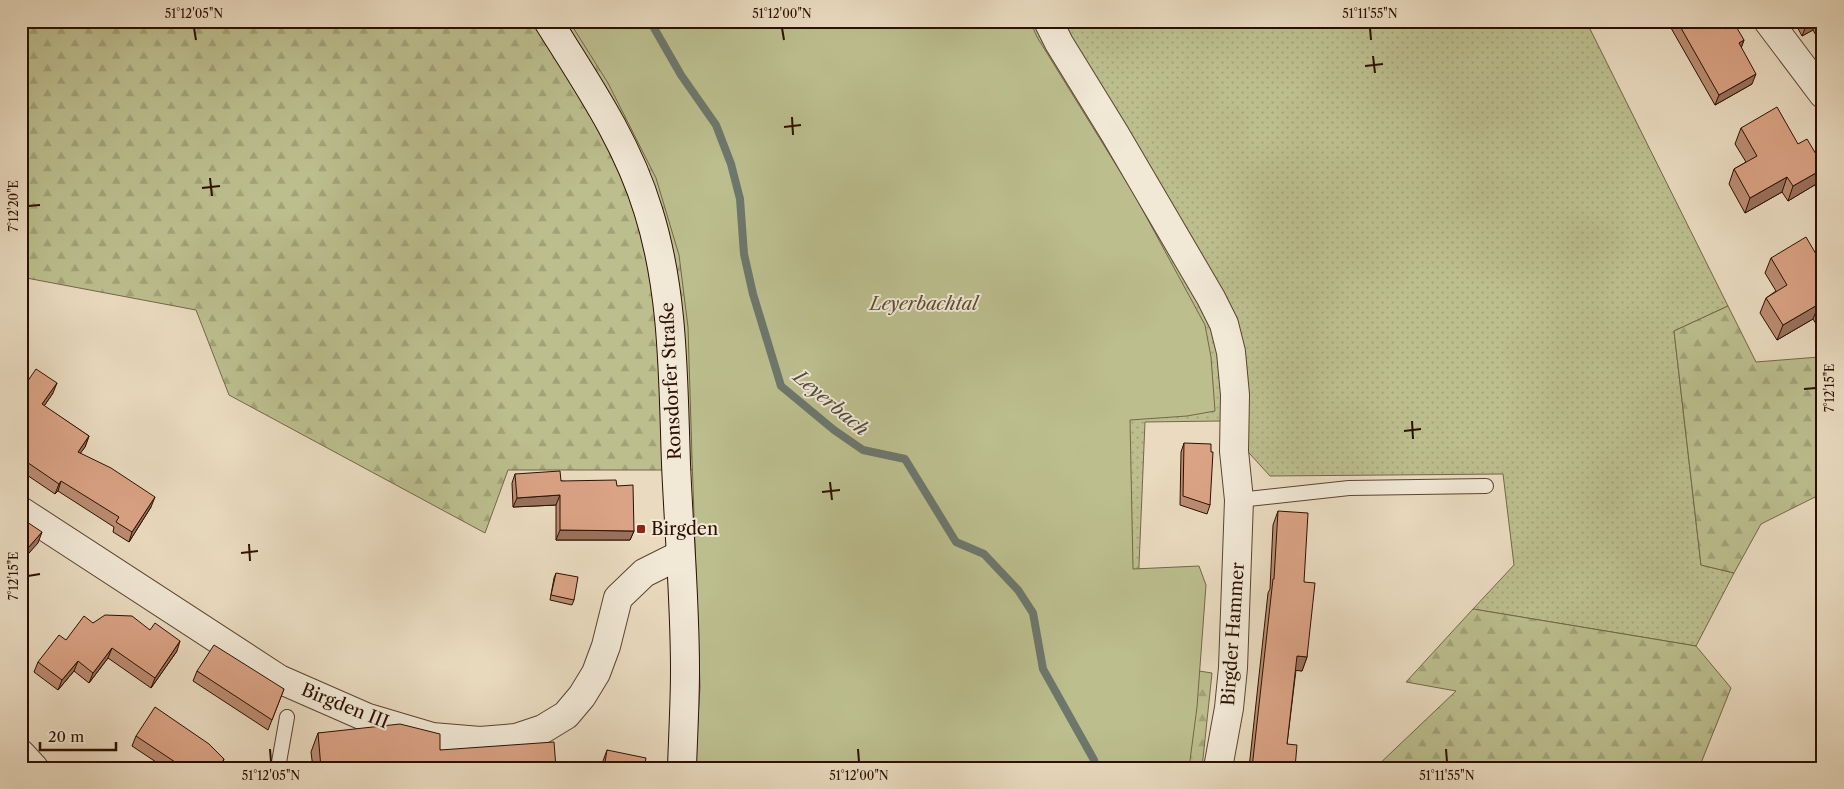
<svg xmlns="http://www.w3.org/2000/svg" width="1844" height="789" font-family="'Libre Caslon Text',serif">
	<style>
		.grass { fill: url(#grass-dots); stroke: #746748 }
		.forest { fill: url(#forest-firs); stroke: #746748 }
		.park { fill: #bcbe8e; stroke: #746748 }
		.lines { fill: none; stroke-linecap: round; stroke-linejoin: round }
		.stream { stroke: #6d776c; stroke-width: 8 }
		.service-casing { stroke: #5c4331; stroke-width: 16 }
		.minor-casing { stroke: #5c4331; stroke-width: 30 }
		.secondary-casing { stroke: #2d1001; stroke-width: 30 }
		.service { stroke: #f1e8d6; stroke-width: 14 }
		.minor { stroke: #f1e8d6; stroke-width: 28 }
		.secondary { stroke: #f1e8d6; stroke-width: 28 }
		.wall { fill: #bb8c72; stroke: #2d1001 }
		.shaded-wall { fill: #99725d; stroke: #2d1001 }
		.building { fill: #daa385; stroke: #2d1001 }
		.ticks { fill: none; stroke: #2d1001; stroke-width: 2 }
		.poi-dot { fill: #8f2418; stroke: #f1e8d6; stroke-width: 2 }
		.labels { text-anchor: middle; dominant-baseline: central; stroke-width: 4; stroke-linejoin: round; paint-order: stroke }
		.park-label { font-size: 18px; font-style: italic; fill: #5f4d32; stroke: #f1e8d6 }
		.street-label { font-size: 18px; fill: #2d1001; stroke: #f1e8d6 }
		.poi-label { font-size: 18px; fill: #2d1001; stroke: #f1e8d6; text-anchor: start }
		.water-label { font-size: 19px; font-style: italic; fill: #524c3f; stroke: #f1e8d6 }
		.neatline { fill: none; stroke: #2d1001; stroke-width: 2 }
		.ticks-label { font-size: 12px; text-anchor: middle; fill: #2d1001 }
	</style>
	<defs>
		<pattern id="grass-dots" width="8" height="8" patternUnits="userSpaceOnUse" patternTransform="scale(1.25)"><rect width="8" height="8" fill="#bcbe8e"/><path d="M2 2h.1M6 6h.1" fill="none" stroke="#a2a279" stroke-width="1.8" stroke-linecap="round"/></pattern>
		<pattern id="forest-firs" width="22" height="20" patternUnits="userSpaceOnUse" patternTransform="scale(1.25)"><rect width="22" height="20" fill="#bcbe8e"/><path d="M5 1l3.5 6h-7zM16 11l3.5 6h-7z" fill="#a2a279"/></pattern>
	</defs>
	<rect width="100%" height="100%" fill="#eadbc0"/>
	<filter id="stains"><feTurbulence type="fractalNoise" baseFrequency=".004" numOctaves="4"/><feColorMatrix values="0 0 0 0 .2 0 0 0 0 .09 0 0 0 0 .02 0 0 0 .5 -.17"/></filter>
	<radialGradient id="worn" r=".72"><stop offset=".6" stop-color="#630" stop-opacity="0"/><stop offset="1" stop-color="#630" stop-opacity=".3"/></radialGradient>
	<!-- grass -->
	<path class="grass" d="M708 21H1586L1728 306 1674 331 1701 565 1734 573 1696 646 1473 609 1514 565 1503 474 1270 476 1220 421 1145 422 1135 661Z"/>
	<!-- forest -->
	<path class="forest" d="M21 21H708L1134 661 1212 673 1202 768H692L705 470H508L485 533 229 395 196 310 21 277Z
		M1728 306 1756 362 1819 357 1823 369V514L1815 497 1761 524 1734 573 1701 565 1674 331Z
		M1473 609 1696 646 1731 688 1699 768H1375L1456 691 1406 682Z"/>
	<!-- park -->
	<path class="park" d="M569 21H1030L1037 37 1134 194 1205 325 1211 357 1215 411 1187 416 1130 420 1133 569 1199 566 1206 585 1197 707 1189 768H695L700 687 692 458 688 327 679 255 656 178 608 83Z"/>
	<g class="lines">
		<!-- stream -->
		<path class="stream" d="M650 21 681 75 716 125 731 164 740 199 744 254 753 294 781 386 834 430 863 450 905 459 956 542 984 554 1018 590 1033 613 1043 669 1094 760 1096 768"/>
		<!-- service casing -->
		<g class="service-casing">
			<path id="service" d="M1239 500 1349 488 1486 486
				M278 768 287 717"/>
		</g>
		<!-- minor casing -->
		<g class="minor-casing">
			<path id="minor" d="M1048 21 1059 43 1115 134 1211 298 1224 324 1231 352 1235 395 1234 451 1239 500 1233 668 1229 708 1218 768
				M1768 21 1823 94
				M21 511 279 679 368 718 432 737 480 741 516 738 543 729 566 715 582 696 596 673 606 646 618 598 644 573 680 555
				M21 754 34 768"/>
		</g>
		<!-- secondary casing -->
		<g class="secondary-casing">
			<path id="secondary" d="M548 21C586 82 627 141 648 210 674 292 673 379 676 464 679 533 685 602 685 670 685 703 683 735 682 768"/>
		</g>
		<!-- service -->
		<use href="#service" class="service"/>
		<!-- minor -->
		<use href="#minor" class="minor"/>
		<!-- secondary -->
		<use href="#secondary" class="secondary"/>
	</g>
	<!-- wall -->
	<path class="wall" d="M1667 21H1721L1725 29 1744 40 1741 48 1752 84 1715 105Z
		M1794 21H1823V48L1813 30 1802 36Z
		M1741 128 1798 144 1823 166V171L1818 183 1788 201 1782 192 1745 213 1729 184 1734 169 1746 162 1735 144Z
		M1771 258 1823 266V325L1818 327 1813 319 1777 340 1760 313 1766 298 1776 291 1765 273Z
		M21 387 23 388 53 393 44 406 89 436 85 447 80 453 151 507 129 542 113 532 114 527 58 491 55 494 21 471Z
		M1184 443 1210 505 1207 514 1180 505 1181 452Z
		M515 474 561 481 617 486 634 531 630 540H556V505L513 507 512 483Z
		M1278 511 1304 582 1307 657 1302 671 1296 670 1287 744 1295 768H1249L1268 593 1270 589 1273 525Z
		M556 573 574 600 572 605 550 600 554 578Z
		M93 623 177 651 151 688 108 658 89 683 74 671 58 690 34 672 38 662 66 640Z
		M197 671 284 689 268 730 193 681Z
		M318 733 440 750 556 768H313L311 752Z
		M136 736 224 759 221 768H165L132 746Z
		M607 750 644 768H602L603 761Z"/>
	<!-- shaded-wall -->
	<path class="shaded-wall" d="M1814 21H1816L1813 30 1802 36 1806 26Z
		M1744 40 1740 51 1739 43Z
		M1756 74 1752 84 1715 105 1719 95Z
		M1823 169V171L1818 183 1788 201 1793 186Z
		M1787 177 1782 192 1745 213 1750 198Z
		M1819 304 1813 319 1777 340 1783 325Z
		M1823 315V325L1818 327Z
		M57 383 53 393 38 415 42 404Z
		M89 436 85 447 74 462 78 452Z
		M61 481 58 491 55 494 59 484Z
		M560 495 556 505 513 507 517 498Z
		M155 497 151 507 129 542 132 532Z
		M560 530 634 531 630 540H556Z
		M42 532 38 543 21 562V556Z
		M180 641 177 651 151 688 155 678Z
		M112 648 108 658 89 683 93 673Z
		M1297 656 1307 657 1302 671 1292 670Z
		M78 661 74 671 58 690 62 680Z"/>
	<!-- building -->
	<path class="building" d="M1677 21H1721L1725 29 1734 23 1744 40 1739 43 1756 74 1719 95Z
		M1804 21H1814L1806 26Z
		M1817 21H1823V31Z
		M1777 107 1798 144 1807 139 1823 166V169L1793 186 1787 177 1750 198 1734 169 1757 156 1741 128Z
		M1806 237 1823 266V311L1819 304 1783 325 1766 298 1787 285 1771 258Z
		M36 369 57 383 42 404 89 436 78 452 111 468 155 497 132 532 116 522 119 517 61 481 59 484 21 458V387L23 388Z
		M1184 443 1211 444V452H1213L1210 505 1183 496Z
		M560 471 561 481 616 480 617 486 633 485 634 531 560 530V495L517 498 515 474Z
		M1278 511 1308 513 1304 582 1315 583 1307 657 1297 656 1287 744 1297 745 1295 768H1252L1273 579H1274Z
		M21 518 42 532 21 556Z
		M556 573 578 577 574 600 551 595Z
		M105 615 132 616 150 630 155 623 180 641 155 678 112 648 93 673 78 661 62 680 38 662 59 635 66 640 84 616 93 623Z
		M214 645 284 689 272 720 197 671Z
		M155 707 209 744 224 759 219 768H184L136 736Z
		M400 724 440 734V750L554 742 556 768H321L318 733Z
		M607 750 646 758 644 768H604Z"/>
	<!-- ticks -->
	<path class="ticks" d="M194 28 196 40M782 28 784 40M1370 28 1371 40M1373 56 1375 73M1365 66 1383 64M792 117 793 135M784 127 801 125M210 178 212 196M202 188 220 186M28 206 40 205M1804 389 1816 388M1412 421 1413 439M1404 431 1421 429M830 482 832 500M822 492 840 490M249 544 250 561M241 553 258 551M28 576 40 574M270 749 271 762M858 749 859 762M1446 749 1447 762"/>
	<!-- markers -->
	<rect class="poi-dot" x="636" y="524" width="10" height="10" rx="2.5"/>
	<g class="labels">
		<!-- park labels -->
		<g class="park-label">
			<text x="924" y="304">Leyerbachtal</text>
		</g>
		<!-- street labels -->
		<g class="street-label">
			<text transform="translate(671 381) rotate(-93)">Ronsdorfer Straße</text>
			<text transform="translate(1233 634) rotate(-86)">Birgder Hammer</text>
			<text transform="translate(345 706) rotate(22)">Birgden III</text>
		</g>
		<!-- poi labels -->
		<g class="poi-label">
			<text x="651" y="529">Birgden</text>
		</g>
		<!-- water labels -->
		<g class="water-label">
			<text transform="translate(831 403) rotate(40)">Leyerbach</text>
		</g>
	</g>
	<!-- margin -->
	<rect width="1844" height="789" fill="none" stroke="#eadbc0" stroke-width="55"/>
	<!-- scale -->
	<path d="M40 742v8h76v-8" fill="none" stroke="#2d1001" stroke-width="2.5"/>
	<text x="48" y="742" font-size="15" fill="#2d1001" stroke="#f1e8d6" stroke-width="4" paint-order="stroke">20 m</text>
	<rect x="28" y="28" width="1788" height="734" class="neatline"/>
	<g class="ticks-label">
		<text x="194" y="18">51°12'05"N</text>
		<text x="782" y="18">51°12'00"N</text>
		<text x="1370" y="18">51°11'55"N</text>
		<text transform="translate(14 206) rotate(-90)" y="4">7°12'20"E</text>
		<text transform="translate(1830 388) rotate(-90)" y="4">7°12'15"E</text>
		<text transform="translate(14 576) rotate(-90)" y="4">7°12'15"E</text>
		<text x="271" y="780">51°12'05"N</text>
		<text x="859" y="780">51°12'00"N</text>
		<text x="1447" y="780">51°11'55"N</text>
	</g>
	<rect width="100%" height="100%" filter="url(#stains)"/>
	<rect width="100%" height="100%" fill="url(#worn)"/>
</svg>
